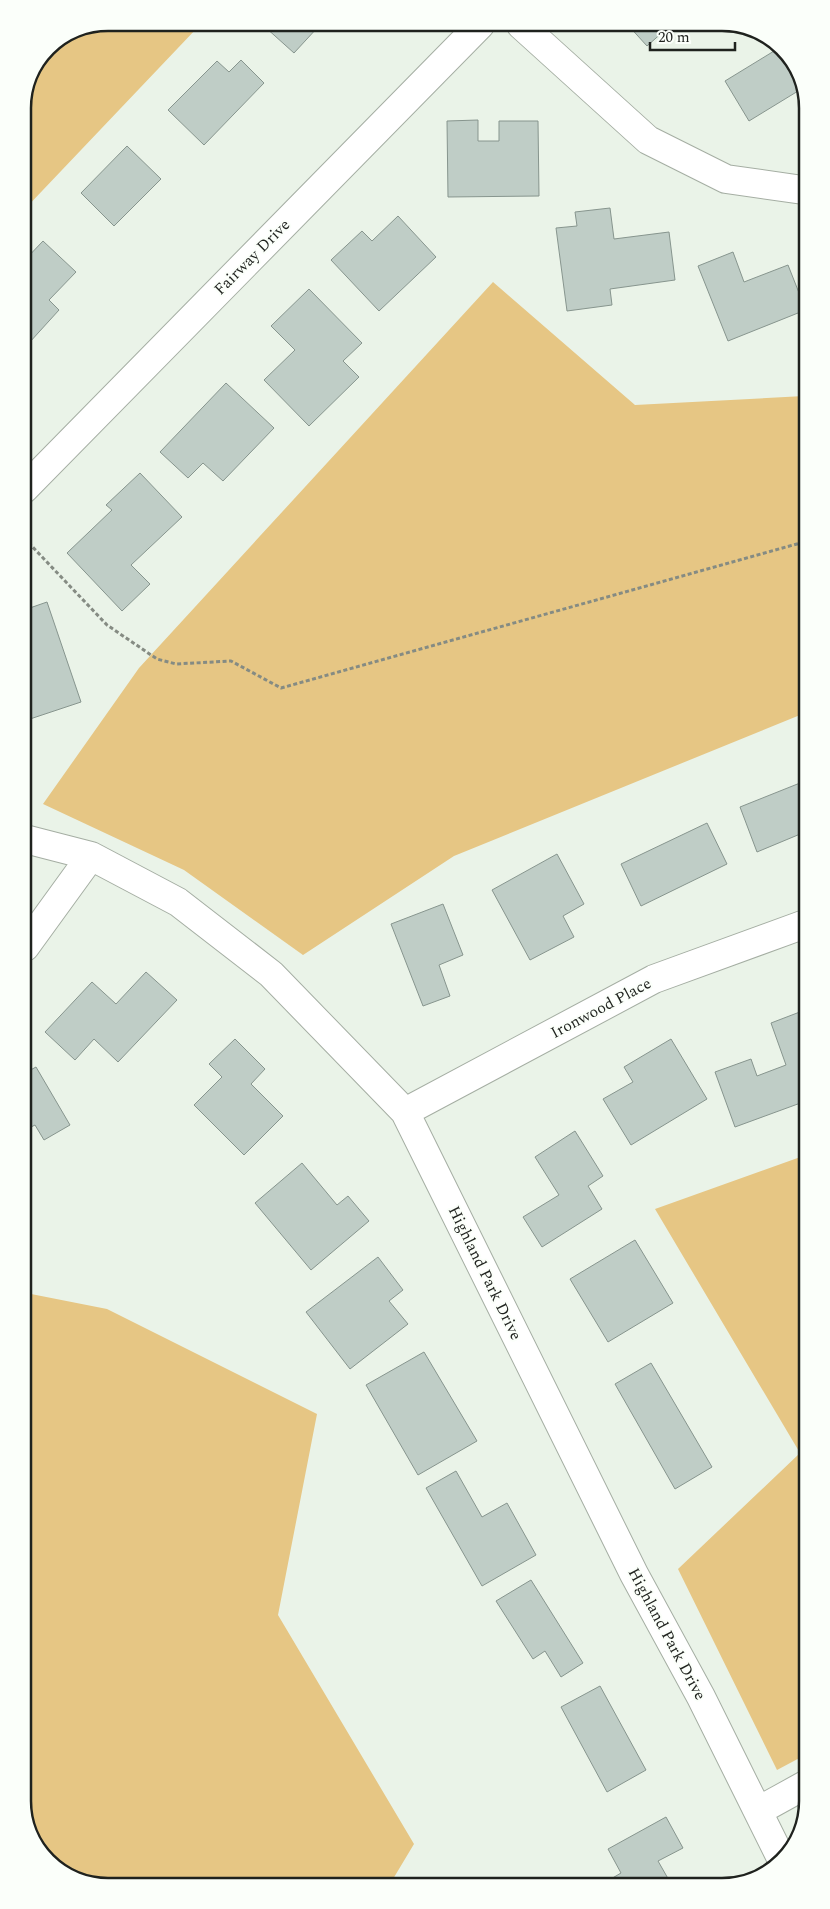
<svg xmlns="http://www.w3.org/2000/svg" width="830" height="1909" font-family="Spectral,serif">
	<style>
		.green { fill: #e6c684 }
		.building { fill: #bfcdc6; stroke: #87958e }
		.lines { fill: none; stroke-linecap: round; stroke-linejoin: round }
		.minor-casing { stroke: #a5aea3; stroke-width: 30 }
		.path { stroke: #858b83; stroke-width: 3; stroke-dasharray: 4 2.5; stroke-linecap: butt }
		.minor { stroke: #fff; stroke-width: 28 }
		.labels { text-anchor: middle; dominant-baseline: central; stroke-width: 4; stroke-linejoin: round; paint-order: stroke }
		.street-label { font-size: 16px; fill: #1f221e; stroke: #fbfffa }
		.rim { fill: none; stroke: #1f221e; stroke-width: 2.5 }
	</style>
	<rect width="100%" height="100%" fill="#eaf3e8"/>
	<!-- green -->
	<path class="green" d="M197 28 23 211V103L48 47 76 29Z
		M493 282 635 405 804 396 805 713 454 856 303 955 184 870 43 804 139 668Z
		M806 1155 807 1754 777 1770 678 1569 800 1453 655 1209Z
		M26 1293 107 1309 317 1414 278 1615 414 1844 390 1884 102 1886 56 1869 27 1829Z"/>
	<!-- building -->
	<path class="building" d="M673 23 647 46 627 24Z
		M265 27H318L294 53Z
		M779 48 803 80V88L749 121 725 81Z
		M241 60 264 83 204 145 168 110 217 61 229 72Z
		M478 120V141H499V121H538L539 196 448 197 447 121Z
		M127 146 161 179 114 226 81 193Z
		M610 208 614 239 669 232 675 280 610 289 612 305 567 311 556 228 577 226 575 212Z
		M398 216 436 257 379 311 331 260 362 231 372 241Z
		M43 241 76 272 49 300 59 310 29 343 23 337V262Z
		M733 252 744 282 788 265 803 303V311L728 341 698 266Z
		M309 289 362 343 343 361 359 377 309 426 264 380 295 350 271 326Z
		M226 383 274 428 223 481 203 463 188 478 160 452Z
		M140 473 182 517 131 565 150 584 122 611 67 553 112 510 106 505Z
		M47 602 81 702 24 721V666L29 664 24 649V610Z
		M805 781V832L757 852 740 807Z
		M707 823 727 864 641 906 621 864Z
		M557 854 584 904 563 916 574 937 530 960 492 890Z
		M443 904 463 955 439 965 450 996 423 1006 391 924Z
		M146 972 177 1000 118 1062 94 1039 75 1060 45 1032 92 982 116 1004Z
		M805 1010 806 1101 735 1127 715 1072 751 1059 757 1076 786 1065 771 1023Z
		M235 1039 265 1069 251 1084 283 1116 244 1155 194 1105 222 1077 209 1064Z
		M671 1039 707 1099 631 1145 603 1099 633 1082 624 1067Z
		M36 1067 70 1125 44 1140 35 1125 25 1130V1073Z
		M575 1131 603 1176 588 1186 602 1209 542 1247 523 1217 559 1195 535 1157Z
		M302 1163 337 1205 348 1196 369 1221 311 1270 255 1203Z
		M635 1240 673 1303 608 1342 570 1279Z
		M378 1257 403 1290 389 1301 408 1324 350 1369 306 1312Z
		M424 1352 477 1441 418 1475 366 1385Z
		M651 1363 712 1467 675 1489 615 1384Z
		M456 1471 482 1517 507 1503 536 1555 482 1586 426 1488Z
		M531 1580 583 1663 561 1677 545 1651 533 1659 496 1601Z
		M600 1686 646 1770 607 1792 561 1707Z
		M666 1817 683 1848 658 1861 670 1882 604 1883 621 1873 608 1849Z"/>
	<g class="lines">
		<!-- minor casing -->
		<g class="minor-casing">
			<path id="minor" d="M521 25 648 140 726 179 803 190
				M24 489 480 25
				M25 839 91 856 178 902 271 974 405 1112 634 1574 701 1697 781 1858
				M25 947 91 856
				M405 1112 654 979 805 924
				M758 1811 807 1784"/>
		</g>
		<!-- path -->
		<path class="path" d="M24 538 107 625 157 659 176 664 231 661 281 688 804 542"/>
		<!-- minor -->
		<use href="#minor" class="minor"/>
	</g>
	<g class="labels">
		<!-- street labels -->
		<g class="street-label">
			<text transform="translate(252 257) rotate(-45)">Fairway Drive</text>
			<text transform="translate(601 1008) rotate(-28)">Ironwood Place</text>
			<text transform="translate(485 1273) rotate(64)">Highland Park Drive</text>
			<text transform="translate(667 1634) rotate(62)">Highland Park Drive</text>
		</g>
	</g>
	<!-- crop -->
	<path d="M0 0H830V1909H0ZM108 31H722A77 77 0 0 1 799 108V1801A77 77 0 0 1 722 1878H108A77 77 0 0 1 31 1801V108A77 77 0 0 1 108 31Z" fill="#fbfffa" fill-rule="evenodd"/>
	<path class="rim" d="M108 31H722A77 77 0 0 1 799 108V1801A77 77 0 0 1 722 1878H108A77 77 0 0 1 31 1801V108A77 77 0 0 1 108 31Z"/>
	<!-- scale -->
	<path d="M650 42v8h85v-8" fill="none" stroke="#1f221e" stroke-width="2.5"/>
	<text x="658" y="42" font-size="15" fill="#1f221e" stroke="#fbfffa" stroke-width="4" paint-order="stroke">20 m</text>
</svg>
